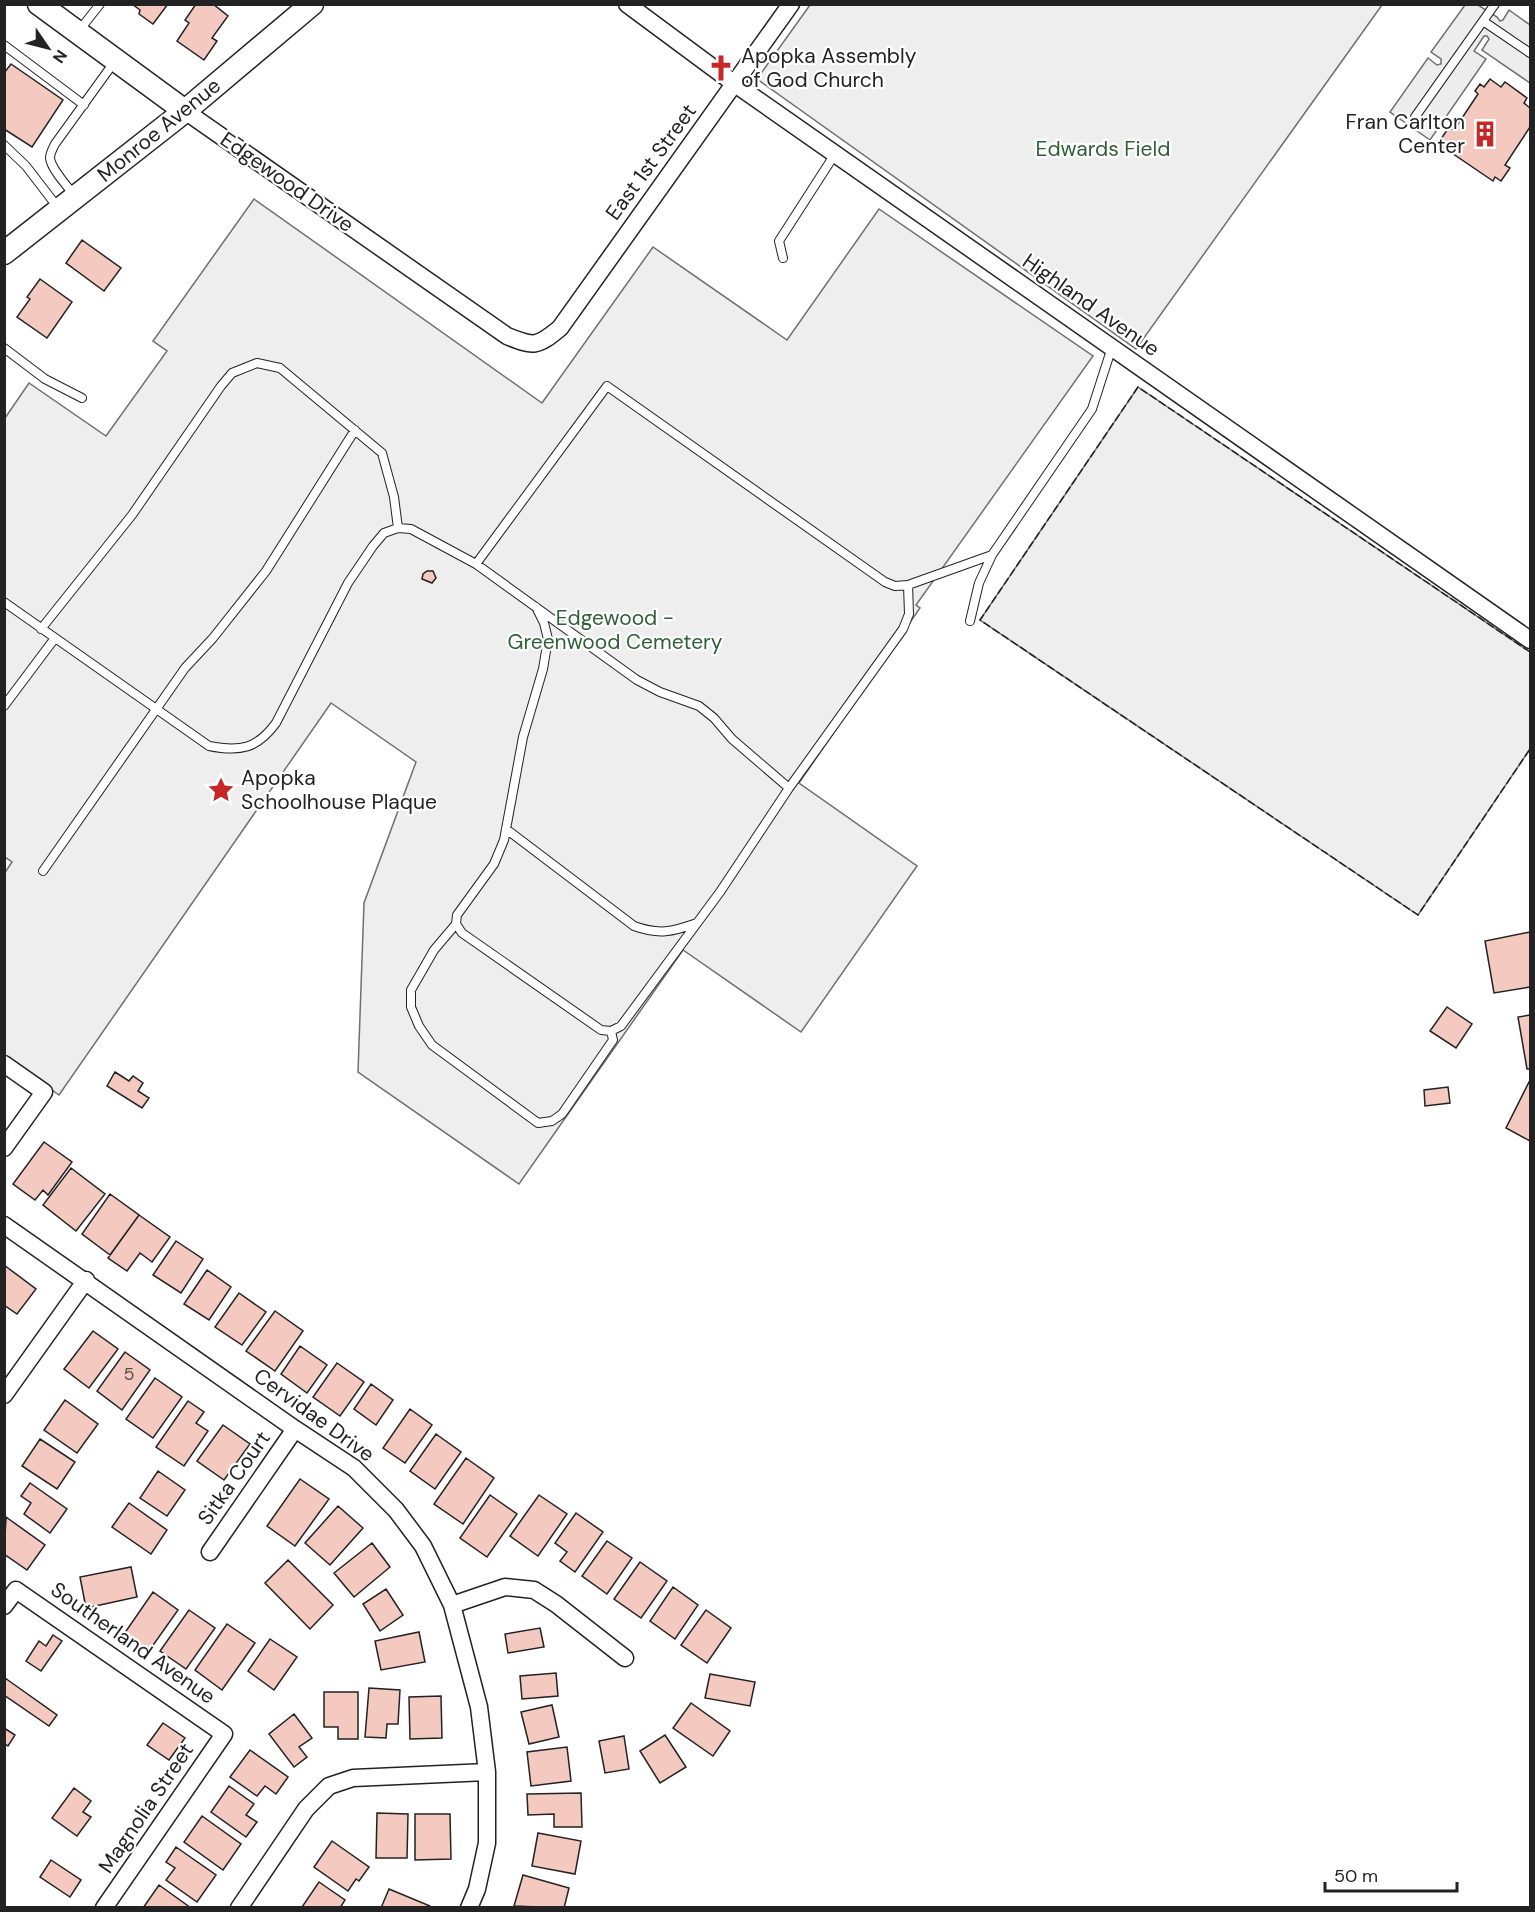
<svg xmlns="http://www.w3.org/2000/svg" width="1535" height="1912" font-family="'DM Sans',sans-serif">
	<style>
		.green { fill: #eee; stroke: #6f6f6f; stroke-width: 1.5 }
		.parking { fill: #ededed; stroke: #6f6f6f; stroke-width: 1.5 }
		.building { fill: #f3c9c0; stroke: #222; stroke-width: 1.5 }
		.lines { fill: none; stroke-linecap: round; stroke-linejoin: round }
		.lane-casing { stroke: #222; stroke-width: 10 }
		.street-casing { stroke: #222; stroke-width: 19 }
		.secondary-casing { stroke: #222; stroke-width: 25 }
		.lane { stroke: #fff; stroke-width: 8 }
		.street { stroke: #fff; stroke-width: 16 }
		.secondary { stroke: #fff; stroke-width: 22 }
		.fence { stroke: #222; stroke-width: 1.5; stroke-dasharray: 8 3; stroke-linecap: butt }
		.labels { text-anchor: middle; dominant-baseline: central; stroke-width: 4.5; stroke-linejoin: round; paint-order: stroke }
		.number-label { font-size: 18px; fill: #564c4a }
		.poi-label { font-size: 21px; fill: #222; stroke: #fff; text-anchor: start }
		.street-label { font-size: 21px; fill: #222; stroke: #fff }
		.park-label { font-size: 21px; fill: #2f5e38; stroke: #fff }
	</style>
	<rect width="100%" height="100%" fill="#fff"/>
	<!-- green -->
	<path class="green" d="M810 5V4L1382 5 1136 349 757 79Z
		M254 199 542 403 653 247 787 340 879 209 1093 356 916 605 920 608 799 783 917 866 801 1032 683 950 519 1184 358 1072 364 903 416 762 331 703 59 1095 5 1057 4 874 12 862 5 857V418L29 383 106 436 167 351 153 341Z
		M1138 387 1530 652V749L1418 915 980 620Z"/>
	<!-- parking -->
	<path class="parking" d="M1465 5H1478L1497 17 1500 21 1503 20 1509 10 1530 25V83L1482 50 1489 39 1487 36H1484L1474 51 1486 59 1430 140 1390 112 1428 58 1437 65 1441 64V59L1431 52Z"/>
	<!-- building -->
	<path class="building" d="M132 4H168L153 24 139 14 140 10Z
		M196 4H213L228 16 212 38 217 41 204 60 177 41 189 23 185 20Z
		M11 64 63 100 32 147 4 129V73Z
		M1490 79 1501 87 1505 82 1527 98 1524 103 1530 108V127L1505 165 1510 168 1501 181 1495 177 1493 181 1443 147 1446 142 1441 139 1449 127 1454 130 1478 94 1475 91 1480 84 1484 87Z
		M82 240 121 268 104 291 66 263Z
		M40 279 72 302 47 338 17 317 30 299 27 297Z
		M427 571H433L436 578 432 583 422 579 423 574Z
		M1530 932V987L1494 993 1485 941Z
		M1447 1007 1472 1024 1456 1048 1430 1031Z
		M1530 1015V1069H1527L1518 1017Z
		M115 1072 129 1081 133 1076 143 1083 138 1091 149 1098 142 1108 107 1086Z
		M1529 1082 1530 1083V1141L1506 1128Z
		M1448 1087 1450 1103 1425 1106 1424 1090Z
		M44 1142 72 1162 48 1195 43 1190 35 1200 13 1184Z
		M71 1168 105 1194 76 1231 43 1205Z
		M110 1194 139 1215 110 1255 82 1234Z
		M139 1215 170 1237 152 1262 140 1253 127 1271 108 1258Z
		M176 1241 203 1259 181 1293 153 1275Z
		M4 1265 36 1289 17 1314 4 1305Z
		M207 1270 231 1287 209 1320 184 1304Z
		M239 1293 266 1312 242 1345 215 1327Z
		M275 1311 303 1331 275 1371 246 1351Z
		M93 1331 118 1349 89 1388 64 1369Z
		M300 1346 327 1365 307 1393 281 1374Z
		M125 1352 150 1370 122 1410 97 1391Z
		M337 1363 364 1382 340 1416 313 1397Z
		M155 1378 182 1397 153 1438 126 1419Z
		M371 1384 393 1400 376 1425 354 1409Z
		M65 1400 98 1424 77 1453 44 1430Z
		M188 1401 204 1412 196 1423 208 1431 184 1466 156 1447Z
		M410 1409 432 1425 405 1463 383 1448Z
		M223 1425 250 1444 224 1480 197 1461Z
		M436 1434 461 1452 435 1489 410 1471Z
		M40 1439 75 1462 57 1489 22 1466Z
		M466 1458 494 1478 463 1524 434 1504Z
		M158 1471 185 1490 167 1516 140 1498Z
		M300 1479 329 1499 295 1546 267 1526Z
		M30 1483 67 1509 50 1533 24 1514 31 1503 21 1496Z
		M490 1495 517 1514 487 1557 460 1538Z
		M539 1495 567 1514 538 1556 510 1536Z
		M129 1503 167 1530 151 1554 112 1527Z
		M338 1506 363 1528 330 1565 305 1543Z
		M576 1513 603 1532 575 1572 560 1561 567 1552 555 1543Z
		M6 1517 45 1545 27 1570 4 1554Z
		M607 1541 632 1558 607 1594 582 1576Z
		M372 1543 390 1567 354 1597 334 1573Z
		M288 1560 333 1605 310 1629 265 1583Z
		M640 1562 667 1581 641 1618 614 1599Z
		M131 1567 137 1597 86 1608 80 1577Z
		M673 1587 698 1605 675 1639 650 1621Z
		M386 1589 403 1615 380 1631 363 1604Z
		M153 1592 178 1610 149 1651 124 1634Z
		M189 1610 215 1628 186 1669 160 1651Z
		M706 1610 731 1628 707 1663 681 1645Z
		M227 1624 255 1643 222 1690 195 1670Z
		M540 1628 544 1647 508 1653 505 1634Z
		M419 1632 425 1662 381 1670 375 1641Z
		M53 1635 62 1641 41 1671 26 1661 39 1641 46 1646Z
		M270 1639 297 1657 274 1690 248 1671Z
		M556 1673 558 1696 522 1699 520 1676Z
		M710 1674 755 1682 750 1706 705 1698Z
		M5 1678 57 1715 49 1726 4 1695Z
		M369 1688 400 1690 398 1724H387L386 1738 365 1737Z
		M324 1692H358V1739H338V1727H324Z
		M441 1696 442 1738 410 1739 409 1697Z
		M691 1703 730 1731 713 1756 673 1728Z
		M552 1705 559 1737 529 1744 521 1712Z
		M294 1714 312 1738 299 1747 307 1757 294 1767 269 1734Z
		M163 1723 185 1738 169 1760 147 1745Z
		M4 1728 15 1735 8 1746 4 1743Z
		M665 1735 686 1767 660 1783 640 1751Z
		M624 1736 629 1769 605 1773 599 1741Z
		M567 1747 571 1781 531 1786 527 1752Z
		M250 1750 288 1777 276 1794 265 1786 257 1796 230 1777Z
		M229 1786 254 1804 246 1815 257 1822 246 1837 211 1812Z
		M74 1788 91 1801 83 1812 91 1817 77 1836 52 1818Z
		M581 1793 582 1827H554V1814L528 1815 527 1794Z
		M377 1813 408 1814 407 1858H376Z
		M415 1814H450L451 1859 415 1860Z
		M202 1816 241 1844 223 1870 184 1842Z
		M538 1833 581 1841 575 1874 532 1866Z
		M332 1841 369 1867 359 1881 356 1879 348 1891 314 1867Z
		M176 1847 216 1875 197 1902 166 1880 175 1868 166 1862Z
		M51 1860 81 1880 70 1897 40 1877Z
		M523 1875 569 1888 564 1908 514 1906Z
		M319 1882 345 1900 340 1908 302 1907Z
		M159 1885 191 1908H143Z
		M389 1889 430 1906V1908H381Z"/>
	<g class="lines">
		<!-- lane casing -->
		<g class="lane-casing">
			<path id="lane" d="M1483 21 1530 53
				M78 32 100 4
				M4 45 84 105
				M1415 117 1495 4
				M4 145 26 166 59 209
				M75 196C68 187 51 169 50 158 50 153 53 148 55 144L115 61
				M783 258 779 241 835 154
				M4 348 45 379 82 398
				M476 564 607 386 885 582 895 586 908 585 992 555
				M4 602 209 746C240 752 257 749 276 723L348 583 373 546 384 533 398 528 411 529 476 564 637 680 660 692 699 706 714 718 732 739 789 788
				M536 607 544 623 548 639 543 669 523 737 504 840 494 864 457 915 456 924 462 933 601 1030 611 1031 621 1026 720 892 789 788 903 629 909 614 908 585
				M970 621 979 583 992 555 1092 409 1112 347
				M41 629 132 515 221 386 232 373 257 363 280 368 382 453 394 497 398 528
				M4 706 55 638
				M506 829 634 926C659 935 672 932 697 923
				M43 871 185 668 213 638 266 571 355 430
				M456 924 434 950 411 990V1007L419 1026 432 1045 538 1123 552 1121 562 1114 613 1040 611 1031"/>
		</g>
		<!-- street casing -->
		<g class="street-casing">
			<path id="street" d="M627 4 735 84 1530 640
				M185 111 507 336C534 347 537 347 560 328L791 4
				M4 1064 44 1092 4 1148
				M4 1225 295 1429 354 1468 396 1510 423 1546 452 1605 479 1707 487 1772V1843L477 1889 469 1908
				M4 1395 86 1280
				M210 1552 295 1429
				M452 1605 505 1587 534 1590 556 1604 625 1658
				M4 1606 16 1590 224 1734 104 1908
				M239 1908 306 1809 329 1786 353 1778 487 1772"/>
		</g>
		<!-- secondary casing -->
		<g class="secondary-casing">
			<path id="secondary" d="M39 4 185 111
				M4 253 185 111 312 4"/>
		</g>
		<!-- lane -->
		<use href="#lane" class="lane"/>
		<!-- street -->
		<use href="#street" class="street"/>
		<!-- secondary -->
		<use href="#secondary" class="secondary"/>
		<!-- fence -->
		<path class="fence" d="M1530 652 1138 387 980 620 1418 915 1530 749"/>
	</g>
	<!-- icons -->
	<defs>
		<g id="church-bare" transform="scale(2.07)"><path d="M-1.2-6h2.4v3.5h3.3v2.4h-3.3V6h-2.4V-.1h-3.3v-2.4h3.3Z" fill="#c62828" stroke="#fff" stroke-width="2.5" paint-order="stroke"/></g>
		<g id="building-bare" transform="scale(2.07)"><path d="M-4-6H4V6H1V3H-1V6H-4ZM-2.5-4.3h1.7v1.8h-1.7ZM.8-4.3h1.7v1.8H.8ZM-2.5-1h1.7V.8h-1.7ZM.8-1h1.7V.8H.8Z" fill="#c62828" stroke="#fff" stroke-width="2.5" paint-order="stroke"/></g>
		<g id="sight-bare" transform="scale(2.07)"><path d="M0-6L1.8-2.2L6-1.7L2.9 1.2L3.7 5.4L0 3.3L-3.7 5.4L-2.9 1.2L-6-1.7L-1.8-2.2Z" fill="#c62828" stroke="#fff" stroke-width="2.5" paint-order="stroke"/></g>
	</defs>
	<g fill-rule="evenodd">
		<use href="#church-bare" x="721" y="68"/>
		<use href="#building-bare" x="1485" y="134"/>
		<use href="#sight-bare" x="221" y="790"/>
	</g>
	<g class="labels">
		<!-- number labels -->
		<g class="number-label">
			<text x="129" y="1374">5</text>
		</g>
		<!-- poi labels -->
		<g class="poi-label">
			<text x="741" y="56">Apopka Assembly<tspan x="741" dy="24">of God Church</tspan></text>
			<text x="1465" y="122" text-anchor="end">Fran Carlton<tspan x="1465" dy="24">Center</tspan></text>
			<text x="241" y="778">Apopka<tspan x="241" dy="24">Schoolhouse Plaque</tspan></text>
		</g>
		<!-- street labels -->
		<g class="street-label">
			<text transform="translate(159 130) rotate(-39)">Monroe Avenue</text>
			<text transform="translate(651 162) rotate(-54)">East 1st Street</text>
			<text transform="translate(287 182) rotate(35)">Edgewood Drive</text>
			<text transform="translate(1091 305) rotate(35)">Highland Avenue</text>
			<text transform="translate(314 1415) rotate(36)">Cervidae Drive</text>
			<text transform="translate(234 1478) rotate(-55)">Sitka Court</text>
			<text transform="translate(133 1643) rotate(35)">Southerland Avenue</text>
			<text transform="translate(146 1808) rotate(-56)">Magnolia Street</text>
		</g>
		<!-- park labels -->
		<g class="park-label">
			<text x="1103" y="149">Edwards Field</text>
			<text x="615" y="618">Edgewood -<tspan x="615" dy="24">Greenwood Cemetery</tspan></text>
		</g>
	</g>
	<!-- border -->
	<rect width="1535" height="1912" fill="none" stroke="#222222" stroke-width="12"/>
	<!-- north arrow -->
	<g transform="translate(48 48) rotate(125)" stroke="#ffffff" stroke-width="4.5" paint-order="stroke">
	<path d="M0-4.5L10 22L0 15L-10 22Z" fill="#222222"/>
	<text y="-9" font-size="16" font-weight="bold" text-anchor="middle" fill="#222222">N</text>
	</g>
	<!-- scale -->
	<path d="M1325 1882v9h132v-9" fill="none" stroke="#222222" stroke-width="3"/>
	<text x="1334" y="1882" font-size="18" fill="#222222" stroke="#ffffff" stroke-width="4.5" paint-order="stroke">50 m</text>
</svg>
